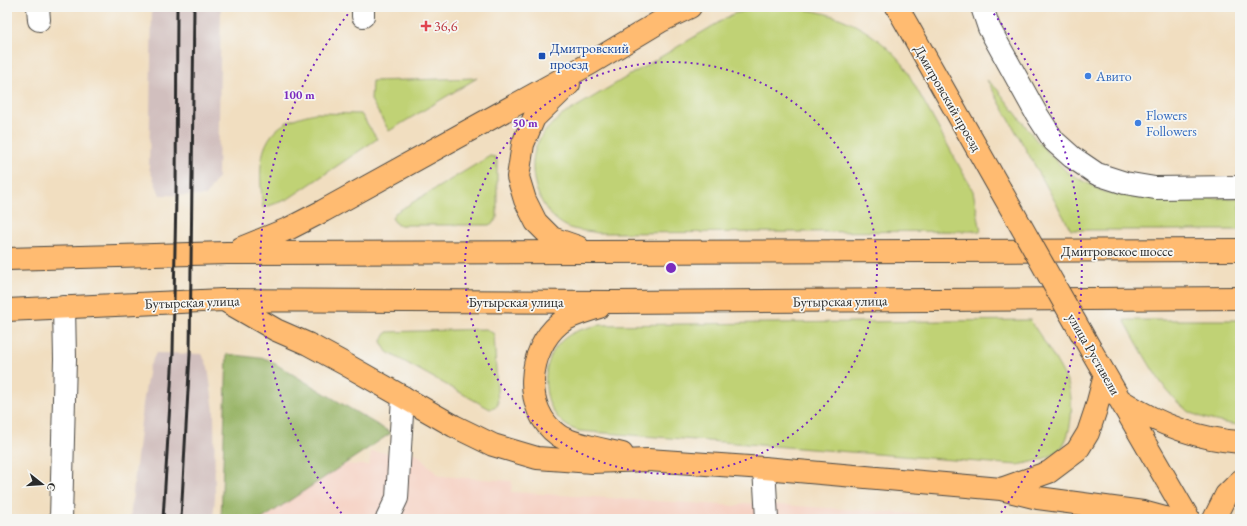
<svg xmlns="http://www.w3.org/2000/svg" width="1247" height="526" font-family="'EB Garamond',serif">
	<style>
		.built { fill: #f6d2c4 }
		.industrial { fill: #d1bfbe }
		.green { fill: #c0d275; stroke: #767e50 }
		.forest { fill: #98b466; stroke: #627048 }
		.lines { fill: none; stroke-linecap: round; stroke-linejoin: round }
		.minor-casing { stroke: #494641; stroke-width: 24 }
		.major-casing { stroke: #494641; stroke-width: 24 }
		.minor { stroke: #fff; stroke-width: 22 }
		.major { stroke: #ffbb71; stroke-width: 22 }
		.rail { stroke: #2b2b2b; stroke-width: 3 }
		.major-bridge-casing { stroke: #494641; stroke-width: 24; stroke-linecap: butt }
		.major-bridge { stroke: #ffbb71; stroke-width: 22 }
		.ring { fill: none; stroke: #7b2cbf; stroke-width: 2; stroke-dasharray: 2 4 }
		.health-dot { fill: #e0444e; stroke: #f6f6f2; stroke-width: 1.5 }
		.transit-dot { fill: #1a4fb4; stroke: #f6f6f2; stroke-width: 1.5 }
		.shop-dot { fill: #3f7fe0; stroke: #f6f6f2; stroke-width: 1.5 }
		.labels { text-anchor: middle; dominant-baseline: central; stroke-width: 3.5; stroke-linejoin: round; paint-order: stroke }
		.health-label { font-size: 14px; fill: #be3a42; stroke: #f6f6f2; text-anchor: start }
		.transit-label { font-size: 14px; fill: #164399; stroke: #f6f6f2; text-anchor: start }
		.shop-label { font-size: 14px; fill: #366cbe; stroke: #f6f6f2; text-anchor: start }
		.street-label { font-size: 14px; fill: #2b2b2b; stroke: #f6f6f2 }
		.centre { fill: #7b2cbf; stroke: #f6f6f2; stroke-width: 2 }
		.ring-label { font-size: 12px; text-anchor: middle; font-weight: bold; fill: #7b2cbf; stroke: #f6f6f2; stroke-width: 3.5; stroke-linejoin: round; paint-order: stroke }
	</style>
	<rect width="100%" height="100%" fill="#f6f6f2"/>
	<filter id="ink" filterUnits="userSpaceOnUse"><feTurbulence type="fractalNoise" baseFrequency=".025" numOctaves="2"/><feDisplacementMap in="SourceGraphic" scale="8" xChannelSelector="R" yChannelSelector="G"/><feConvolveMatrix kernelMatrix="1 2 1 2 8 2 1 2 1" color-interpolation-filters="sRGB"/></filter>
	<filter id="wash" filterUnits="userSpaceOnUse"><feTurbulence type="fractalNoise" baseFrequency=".012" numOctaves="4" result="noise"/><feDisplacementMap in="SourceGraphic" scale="16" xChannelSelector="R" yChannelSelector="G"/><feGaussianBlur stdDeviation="0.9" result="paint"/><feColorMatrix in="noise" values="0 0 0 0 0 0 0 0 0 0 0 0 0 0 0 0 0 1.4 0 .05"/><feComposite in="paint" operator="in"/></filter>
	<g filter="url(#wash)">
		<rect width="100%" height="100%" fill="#f1dec0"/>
		<!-- built -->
		<path class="built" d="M371 452 416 453 439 476 512 481 511 492 739 506 743 503 766 504 993 519H239L244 462 369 465Z"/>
		<!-- industrial -->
		<path class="industrial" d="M152 7H221L218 177 206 196 160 195 149 168Z
			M156 353 202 354 208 367 214 411 215 497 213 519H130L143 404 149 367Z"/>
		<!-- green -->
		<path class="green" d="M766 7C823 7 865 20 903 64L973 191 981 231 598 233C590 231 581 231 573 229 542 219 527 179 535 150 539 135 550 126 561 116L733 14 756 8Z
			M477 78 389 131 371 100 372 81Z
			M987 80 997 89 1037 141 1067 172 1104 192 1138 197 1240 198V230H1071Z
			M315 113 361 114 377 139 288 199 263 208C259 173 255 134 294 119 301 116 308 115 315 113Z
			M490 156 495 157 497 161V218L494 222 489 225H397L392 218 395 213Z
			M1030 320C1042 339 1060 364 1068 384 1074 400 1073 439 1058 451 1046 460 1032 462 1018 465L579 431C540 421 535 361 565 338 575 330 587 328 599 325Z
			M1124 320H1240V425C1226 424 1202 419 1190 412 1163 396 1140 347 1124 320Z
			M486 329 494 334 498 405 490 409 387 352 381 342 387 332Z"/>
		<!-- forest -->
		<path class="forest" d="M227 354 267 359 391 433 262 519H221Z"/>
	</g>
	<g filter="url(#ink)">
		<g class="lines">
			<!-- minor casing -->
			<g class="minor-casing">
				<path id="minor" d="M38 7 39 20
					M982 7 989 28 1036 113 1054 141 1072 157 1097 174 1125 183 1155 188 1240 187
					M363 16V7
					M764 468 767 519
					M61 519 65 359 64 307
					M387 519 397 498 403 397"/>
			</g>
			<!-- major casing -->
			<g class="major-casing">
				<path id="major" d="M897 7 1000 189
					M569 84 534 118 523 144 518 177 525 200 536 222 552 238 578 247
					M241 248 290 228 323 211 591 63 661 21 690 7
					M7 259 227 253 1240 250
					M224 300 276 330 308 344 345 364 454 426 493 445 537 458 592 462 648 460 764 468 1001 489 1038 498 1143 512 1169 519
					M599 307C587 311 570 315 560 323 527 350 522 409 558 435 570 444 606 450 622 454
					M7 310 223 300 614 302 1240 298
					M1091 350 1189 519
					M1122 401C1158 424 1197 439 1240 442
					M1001 489 1049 472 1077 451 1088 433 1096 409 1105 375
					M1214 519 1226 495 1240 481"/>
			</g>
			<!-- minor -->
			<use href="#minor" class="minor"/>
			<!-- major -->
			<use href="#major" class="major"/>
			<!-- rail -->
			<path class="rail" d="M163 519 173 353 176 195 177 7
				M181 519 190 354 194 7"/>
			<!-- major-bridge casing -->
			<g class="major-bridge-casing">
				<path id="major-bridge" d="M1000 189 1091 350"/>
			</g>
			<!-- major-bridge -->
			<use href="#major-bridge" class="major-bridge"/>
		</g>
	</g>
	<!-- distance rings -->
	<g class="ring">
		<circle cx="671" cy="268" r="206"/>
		<path d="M345 518A411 411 0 0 1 352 9M990 9A411 411 0 0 1 997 518"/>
	</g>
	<!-- markers -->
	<path class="health-dot" d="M424 20h4v4h4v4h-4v4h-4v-4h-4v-4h4z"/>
	<rect class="transit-dot" x="538" y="52" width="8" height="8" rx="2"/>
	<g class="shop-dot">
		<circle cx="1088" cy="76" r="4"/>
		<circle cx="1138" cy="123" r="4"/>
	</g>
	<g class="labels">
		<!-- health labels -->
		<g class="health-label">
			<text x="434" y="26">36,6</text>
		</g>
		<!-- transit labels -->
		<g class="transit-label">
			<text x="550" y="48">Дмитровский<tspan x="550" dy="16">проезд</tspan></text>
		</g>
		<!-- shop labels -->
		<g class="shop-label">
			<text x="1096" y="76">Авито</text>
			<text x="1146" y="115">Flowers<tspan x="1146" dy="16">Followers</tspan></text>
		</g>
		<!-- street labels -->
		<g class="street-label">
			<text transform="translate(948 98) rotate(60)">Дмитровский проезд</text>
			<text x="1117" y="251">Дмитровское шоссе</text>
			<text transform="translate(840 301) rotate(-1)">Бутырская улица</text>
			<text transform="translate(192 302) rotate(-2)">Бутырская улица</text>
			<text x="516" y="302">Бутырская улица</text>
			<text transform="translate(1094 354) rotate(60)">улица Руставели</text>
		</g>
	</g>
	<circle cx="671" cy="268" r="6" class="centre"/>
	<g class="ring-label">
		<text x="299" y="99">100 m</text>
		<text x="525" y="127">50 m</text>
	</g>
	<!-- margin -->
	<rect width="1247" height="526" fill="none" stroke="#f6f6f2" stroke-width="24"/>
	<!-- north arrow -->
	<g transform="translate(42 484) rotate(107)" stroke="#f6f6f2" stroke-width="3" paint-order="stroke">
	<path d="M0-3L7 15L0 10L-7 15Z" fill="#2b2b2b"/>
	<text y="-6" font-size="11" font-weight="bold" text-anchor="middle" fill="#2b2b2b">С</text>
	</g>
</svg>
